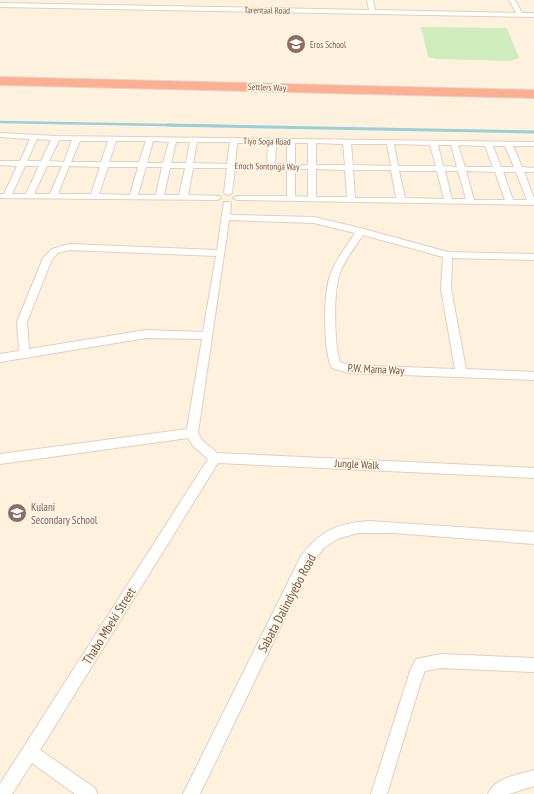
<svg xmlns="http://www.w3.org/2000/svg" width="534" height="794" font-family="'PT Sans Narrow',sans-serif">
	<style>
		.green { fill: #cfecbd }
		.lines { fill: none; stroke-linecap: round; stroke-linejoin: round }
		.stream-far1 { stroke: #98cfdb; stroke-width: 2.5 }
		.stream { stroke: #98cfdb; stroke-width: 3 }
		.street-casing { stroke: #e2ceba; stroke-width: 2 }
		.highway-casing { stroke: #ded7d2; stroke-width: 2 }
		.street { fill: #fff; fill-rule: evenodd }
		.highway { fill: #fdaf90; fill-rule: evenodd }
		.labels { text-anchor: middle; dominant-baseline: central; stroke-width: 3; stroke-linejoin: round; paint-order: stroke }
		.far-street-label { font-size: 9px; fill: #765745; stroke: #fff6e7 }
		.far-education-label { font-size: 9px; fill: #785e54; stroke: #fff6e7; text-anchor: start }
		.street-label { font-size: 11px; fill: #765745; stroke: #fff6e7 }
		.education-label { font-size: 11px; fill: #785e54; stroke: #fff6e7; text-anchor: start }
		.near-street-label { font-size: 13px; fill: #765745; stroke: #fff6e7 }
	</style>
	<rect width="100%" height="100%" fill="#fef2df"/>
	<!-- green -->
	<path class="green" d="M421 27 507 28 519 58 510 61 435 59 428 57Z"/>
	<g class="lines">
		<!-- stream-far1 -->
		<path class="stream-far1" d="M0 122 221 126"/>
		<!-- stream -->
		<path class="stream" d="M167 125 534 132"/>
		<!-- street casing -->
		<g class="street-casing">
			<path id="street" d="M367 0H373L375 10 516 13 509 0H515L522 13H534V17L0 7V3L369 10Z
				M0 133 56 136 534 142V146H513L522 167 534 168V172H524L534 198V205L237 200 233 198 237 196H287V169L235 168 232 193 228 195 224 193 227 168H193L188 195 220 196 221 198 217 200 0 198V194H4L17 166 0 165V161H20L30 139 0 137ZM37 139 51 140 41 161H27ZM59 140H72L64 162 49 161ZM80 141H108L101 162H71ZM116 141H146L139 162H109ZM153 141 169 142 163 163H147ZM176 142H190L186 163H171ZM197 142H230L227 164 193 163ZM237 143H268L267 164H235ZM276 143H287V164H275ZM295 143H308V165H295ZM316 143 343 144 345 165H316ZM351 144H387L391 166 353 165ZM394 144 430 145 436 166H398ZM438 145H451L457 167 443 166ZM458 145 485 146 493 167H465ZM493 146H505L514 167H501ZM25 166H39L26 194H12ZM47 166H62L50 194H34ZM69 166 100 167 91 194H58ZM108 167H138L130 195 99 194ZM146 167H162L156 195H138ZM170 168H185L179 195H164ZM295 169H308V197L295 196ZM316 169 345 170 347 197H316ZM353 170H391L396 198H355ZM399 171H437L444 199 405 198ZM445 171H458L466 199H452ZM466 171 495 172 505 200H474ZM503 172H516L527 200H513Z
				M224 202H230L231 204 230 215 314 217 364 229 448 252 534 254V260L452 258 451 289 466 369 534 372V380L349 373 332 368C323 351 323 291 331 273 336 259 347 246 355 233L314 223 229 220 198 433 202 440 217 453 534 468V478L218 463 40 750 95 788 97 794H75L32 763 12 794H0V784L208 459 194 447 188 438 0 464V454L187 429 202 339 146 338 0 362V354L19 351 17 322 43 258 52 249 69 244 217 250ZM363 235 443 257 441 289 455 369 349 365 340 362C334 344 333 291 340 273 345 259 355 247 363 235ZM69 250 216 256 203 332 146 330 29 349 27 322 52 259 58 253Z
				M370 521 534 532V544L394 533H358L337 539 324 548 311 564 200 794H183L301 556C321 530 338 523 370 521Z
				M441 654 534 658V672L441 668 425 671 422 678 387 794H371L410 671 416 659Z
				M534 770V786L509 794H488C495 777 518 775 534 770Z"/>
		</g>
		<!-- highway casing -->
		<g class="highway-casing">
			<path id="highway" d="M0 77 534 90V98L0 85Z"/>
		</g>
		<!-- street -->
		<use href="#street" class="street"/>
		<!-- highway -->
		<use href="#highway" class="highway"/>
	</g>
	<!-- icons -->
	<defs>
		<g id="school-disc" transform="scale(1)"><circle r="9.5" fill="#8d6e63" stroke="#fff6e7"/><path d="M0-5L7-2L0 1L-7-2ZM-4 1L0 2.5L4 1V4Q0 6-4 4Z" fill="#fff"/></g>
	</defs>
	<g fill-rule="evenodd">
		<use href="#school-disc" x="296" y="44"/>
		<use href="#school-disc" x="17" y="513"/>
	</g>
	<g class="labels">
		<!-- far-street labels -->
		<g class="far-street-label">
			<text transform="translate(267 10) rotate(1)">Tarentaal Road</text>
			<text transform="translate(267 87) rotate(2)">Settlers Way</text>
			<text transform="translate(267 141) rotate(1)">Tiyo Soga Road</text>
			<text transform="translate(267 166) rotate(1)">Enoch Sontonga Way</text>
		</g>
		<!-- far-education labels -->
		<g class="far-education-label">
			<text x="310" y="44">Eros School</text>
		</g>
		<!-- street labels -->
		<g class="street-label">
			<text transform="translate(376 369) rotate(3)">P.W. Mama Way</text>
			<text transform="translate(357 464) rotate(3)">Jungle Walk</text>
		</g>
		<!-- education labels -->
		<g class="education-label">
			<text x="31" y="507">Kulani<tspan x="31" dy="13">Secondary School</tspan></text>
		</g>
		<!-- near-street labels -->
		<g class="near-street-label">
			<text transform="translate(287 603) rotate(-62)">Sabata Dalindyebo Road</text>
			<text transform="translate(109 626) rotate(-58)">Thabo Mbeki Street</text>
		</g>
	</g>
</svg>
